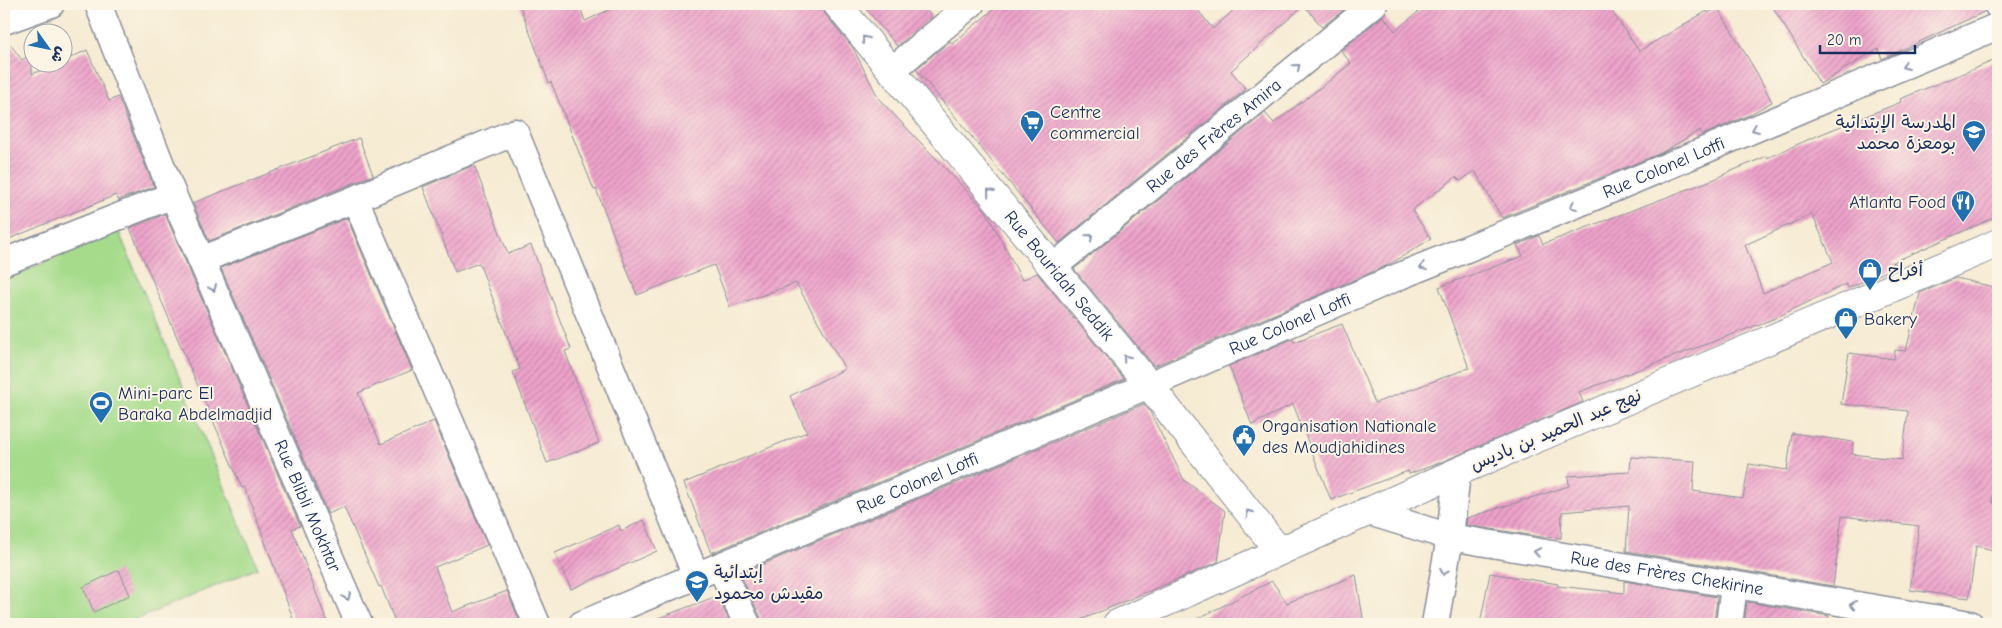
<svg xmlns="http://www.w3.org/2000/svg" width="2002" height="628" font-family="'Comic Neue','Playpen Sans Arabic',sans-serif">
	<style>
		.pitch { fill: #a6db8c; stroke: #608575 }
		.building { fill: url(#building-hatch); fill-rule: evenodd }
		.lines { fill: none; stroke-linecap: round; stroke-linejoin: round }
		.minor-casing { stroke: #888d98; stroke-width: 29 }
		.secondary-casing { stroke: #888d98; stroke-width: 30 }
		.primary-casing { stroke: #888d98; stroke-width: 30 }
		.minor { stroke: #fff; stroke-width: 26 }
		.secondary { stroke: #fff; stroke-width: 28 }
		.primary { stroke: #fff; stroke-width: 28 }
		.oneway { stroke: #8d97ae }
		.labels { text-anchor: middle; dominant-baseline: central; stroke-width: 4; stroke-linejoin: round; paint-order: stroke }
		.poi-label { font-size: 18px; fill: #1b2f5e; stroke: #fcf5e5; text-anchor: start }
		.street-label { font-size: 18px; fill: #1b2f5e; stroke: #fcf5e5 }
	</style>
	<defs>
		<pattern id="building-hatch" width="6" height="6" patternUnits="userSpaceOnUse" patternTransform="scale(1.25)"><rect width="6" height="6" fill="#efa3cb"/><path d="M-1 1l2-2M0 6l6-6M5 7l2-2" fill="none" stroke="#c185a8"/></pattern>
	</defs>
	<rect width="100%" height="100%" fill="#fcf5e5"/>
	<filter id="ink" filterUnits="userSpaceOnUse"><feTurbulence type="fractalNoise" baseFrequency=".02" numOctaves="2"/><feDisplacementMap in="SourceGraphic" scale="10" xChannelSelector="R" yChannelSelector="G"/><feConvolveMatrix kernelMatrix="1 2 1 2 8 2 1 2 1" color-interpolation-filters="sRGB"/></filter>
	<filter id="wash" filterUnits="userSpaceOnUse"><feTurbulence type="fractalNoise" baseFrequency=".0096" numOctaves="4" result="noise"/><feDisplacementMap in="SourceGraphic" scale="20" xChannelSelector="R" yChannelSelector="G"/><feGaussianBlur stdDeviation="1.12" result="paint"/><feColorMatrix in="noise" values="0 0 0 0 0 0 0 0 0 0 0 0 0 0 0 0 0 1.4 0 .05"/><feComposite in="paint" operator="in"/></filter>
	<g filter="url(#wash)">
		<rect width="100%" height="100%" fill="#f6ebd3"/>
		<!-- pitch -->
		<path class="pitch" d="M119 232 258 568 126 624H4V279Z"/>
		<g id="blocks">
			<!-- building -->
			<path class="building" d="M519 4H579L585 21 622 4H822L825 14 853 48 879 99 986 211 1022 280 1037 273 1124 379 711 553 684 483 807 432 790 396 845 369 796 283 730 307 714 265 637 295 596 189 594 190 551 82 549 83Z
				M862 4H921L932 17 897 46Z
				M1000 4H1193L1213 29 1240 4H1351L1322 27 1304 5 1231 71 1246 89 1059 243 916 69 950 41 952 44Z
				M1428 4H1607L1639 51 1707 11 1708 13 1718 8 1757 73 1772 102 1749 115 1702 135 1700 130 1661 153 1502 218 1475 171 1460 181 1456 177 1412 210 1431 239 1388 265 1154 366 1074 269 1265 113 1274 123 1329 81 1351 63 1341 51 1383 16 1395 31Z
				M1771 4H1982L1984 12 1882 59 1878 49 1820 84Z
				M4 36 22 60 32 53V74L62 62 87 50 109 101 118 97 154 187 118 200 116 195 4 241Z
				M1998 59V216L1891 263 1901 265 1848 288 1846 284 1773 319 1579 392 1583 402 1439 463 1409 474 1408 471 1331 500 1293 404 1252 425 1229 366 1292 339 1294 342 1342 324 1375 403 1469 368 1439 287 1523 256 1517 245 1539 236 1543 244 1720 177V176L1767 156V158L1814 137 1901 102 1900 99ZM1812 214 1833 262 1763 293 1745 245Z
				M359 138 373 175 209 241 193 203Z
				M474 165 508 254 531 245 571 349 565 351 599 443 547 463 513 372 520 369 479 263 455 272 423 187Z
				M165 214 300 526 292 529 328 624H295L245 487 242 488 130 228Z
				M347 218 412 370 358 393 381 444 434 421 487 545 435 567 452 612 507 591 521 624H396L381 586 379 587 344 507 328 514 221 268Z
				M1956 278 1998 288V446L1992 502 1998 504V551L1976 546 1969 598 1910 590 1919 526 1842 516 1833 586 1626 551 1629 506 1562 512 1561 538 1542 537 1466 525 1467 518 1569 486 1568 476 1630 472 1631 457 1695 461 1693 491 1743 498 1749 464 1787 470 1792 433 1853 442 1852 454 1902 460 1908 411 1841 404 1849 353 1894 359 1895 350 1906 351 1920 293Z
				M1144 404 1150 412 1184 480 1225 511 1218 562 1071 624H762L761 618 740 574Z
				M644 520 657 551 571 589 555 553 619 525 621 531Z
				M119 570 130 595 94 612 83 587Z
				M1490 573 1558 584 1557 586 1624 593V581L1717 597 1714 624H1480Z
				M1356 575 1364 624H1304L1274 620 1273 624H1187L1272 581 1287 603Z
				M717 596 731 624H649L648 622Z
				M1747 602 1829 616 1827 624H1744Z"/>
		</g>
	</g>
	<g filter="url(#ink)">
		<use href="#blocks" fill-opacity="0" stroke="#888d98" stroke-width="1"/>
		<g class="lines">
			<!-- minor casing -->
			<g class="minor-casing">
				<g id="minor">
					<path id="s1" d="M98 4 173 195 359 624"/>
					<path d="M1997 4 1998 6"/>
					<path d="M4 21 51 4"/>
					<path d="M891 71 971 4"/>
					<path d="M355 199 537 624"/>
					<path d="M201 260 355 199 515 132 696 576"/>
					<path d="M4 262 173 195"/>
					<path id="s2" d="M1052 268 1374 4"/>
					<path id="s3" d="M1366 511 1450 537 1970 624"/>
					<path d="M720 566 747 624"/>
					<path id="s4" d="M582 624 1149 385 1400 276 1587 200 1998 26"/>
					<path d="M1435 624 1450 537 1457 472"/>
					<path d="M1729 624 1734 586"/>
				</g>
			</g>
			<!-- secondary casing -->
			<g class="secondary-casing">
				<g id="secondary">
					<path id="s5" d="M837 4 1149 385 1279 551"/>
				</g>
			</g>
			<!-- primary casing -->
			<g class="primary-casing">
				<path id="primary" d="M1117 624 1457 472 1998 243"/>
			</g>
			<!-- minor -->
			<use href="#minor" class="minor"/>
			<!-- secondary -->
			<use href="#secondary" class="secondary"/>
			<!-- primary -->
			<use href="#primary" class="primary"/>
		</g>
		<!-- one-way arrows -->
		<defs><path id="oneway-chevron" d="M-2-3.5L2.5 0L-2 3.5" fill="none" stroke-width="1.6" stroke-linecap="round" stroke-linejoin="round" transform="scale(1.25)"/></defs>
		<g class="oneway">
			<use href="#oneway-chevron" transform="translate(865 39) rotate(-129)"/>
			<use href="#oneway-chevron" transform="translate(1905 66) rotate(157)"/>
			<use href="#oneway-chevron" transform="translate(1297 67) rotate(-39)"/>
			<use href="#oneway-chevron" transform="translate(1755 129) rotate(157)"/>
			<use href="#oneway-chevron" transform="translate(990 192) rotate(-129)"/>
			<use href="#oneway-chevron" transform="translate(1573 206) rotate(158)"/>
			<use href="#oneway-chevron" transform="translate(1090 237) rotate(-39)"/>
			<use href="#oneway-chevron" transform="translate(1423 267) rotate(158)"/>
			<use href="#oneway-chevron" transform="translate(213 288) rotate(67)"/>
			<use href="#oneway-chevron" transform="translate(1126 358) rotate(-129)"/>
			<use href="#oneway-chevron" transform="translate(1249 513) rotate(-128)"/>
			<use href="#oneway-chevron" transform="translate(1537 552) rotate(-170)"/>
			<use href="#oneway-chevron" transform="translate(1444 572) rotate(100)"/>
			<use href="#oneway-chevron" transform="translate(347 597) rotate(67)"/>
			<use href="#oneway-chevron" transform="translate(1853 605) rotate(-171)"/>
		</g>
	</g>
	<!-- icons -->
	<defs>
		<g id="supermarket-pin" transform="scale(1.25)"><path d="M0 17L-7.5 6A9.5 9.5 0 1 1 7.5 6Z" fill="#1f6fb2" stroke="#fcf5e5"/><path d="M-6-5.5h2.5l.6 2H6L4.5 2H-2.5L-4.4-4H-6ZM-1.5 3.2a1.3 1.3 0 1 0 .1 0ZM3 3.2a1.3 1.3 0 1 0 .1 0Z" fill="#fff"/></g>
		<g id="school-pin" transform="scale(1.25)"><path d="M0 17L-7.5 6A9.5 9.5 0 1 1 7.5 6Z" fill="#1f6fb2" stroke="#fcf5e5"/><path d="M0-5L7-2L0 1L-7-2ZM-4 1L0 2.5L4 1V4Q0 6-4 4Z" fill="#fff"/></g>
		<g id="restaurant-pin" transform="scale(1.25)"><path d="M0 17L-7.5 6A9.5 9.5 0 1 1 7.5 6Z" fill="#1f6fb2" stroke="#fcf5e5"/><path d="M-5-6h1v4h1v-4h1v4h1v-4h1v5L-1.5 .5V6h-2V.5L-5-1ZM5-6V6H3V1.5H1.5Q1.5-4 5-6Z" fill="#fff"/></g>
		<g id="shop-pin" transform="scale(1.25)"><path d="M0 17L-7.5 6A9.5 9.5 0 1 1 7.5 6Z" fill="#1f6fb2" stroke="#fcf5e5"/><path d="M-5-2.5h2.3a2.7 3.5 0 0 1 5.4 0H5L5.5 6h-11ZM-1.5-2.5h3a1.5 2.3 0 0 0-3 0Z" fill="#fff"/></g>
		<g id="stadium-pin" transform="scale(1.25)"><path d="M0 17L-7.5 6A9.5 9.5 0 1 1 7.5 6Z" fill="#1f6fb2" stroke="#fcf5e5"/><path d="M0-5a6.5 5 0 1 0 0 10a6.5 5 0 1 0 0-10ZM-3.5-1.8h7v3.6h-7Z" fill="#fff"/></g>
		<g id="civic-pin" transform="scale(1.25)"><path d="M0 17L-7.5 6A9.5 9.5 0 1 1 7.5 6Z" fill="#1f6fb2" stroke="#fcf5e5"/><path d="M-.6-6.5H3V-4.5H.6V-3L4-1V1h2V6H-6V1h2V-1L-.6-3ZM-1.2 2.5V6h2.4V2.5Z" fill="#fff"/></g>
	</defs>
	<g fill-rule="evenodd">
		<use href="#supermarket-pin" x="1032" y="122"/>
		<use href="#school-pin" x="1974" y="132"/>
		<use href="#restaurant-pin" x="1963" y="202"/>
		<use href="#shop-pin" x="1870" y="270"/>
		<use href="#shop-pin" x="1846" y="319"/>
		<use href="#stadium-pin" x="101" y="403"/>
		<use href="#civic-pin" x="1244" y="436"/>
		<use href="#school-pin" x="697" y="582"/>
	</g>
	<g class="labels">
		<!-- poi labels -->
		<g class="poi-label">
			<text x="1050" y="112">Centre<tspan x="1050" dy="21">commercial</tspan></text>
			<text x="1956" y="122" text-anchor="end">المدرسة الإبتدائية<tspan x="1956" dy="21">بومعزة محمد</tspan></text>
			<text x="1946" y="202" text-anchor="end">Atlanta Food</text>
			<text x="1888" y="270">أفراح</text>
			<text x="1864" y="319">Bakery</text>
			<text x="118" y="393">Mini-parc El<tspan x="118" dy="21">Baraka Abdelmadjid</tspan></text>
			<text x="1262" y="426">Organisation Nationale<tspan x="1262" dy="21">des Moudjahidines</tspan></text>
			<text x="714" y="572">إبتدائية<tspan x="714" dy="21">مقيدش محمود</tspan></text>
		</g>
		<!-- street labels -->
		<g class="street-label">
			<text stroke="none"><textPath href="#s2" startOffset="209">Rue des Frères Amira</textPath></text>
			<text stroke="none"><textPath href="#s4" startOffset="1174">Rue Colonel Lotfi</textPath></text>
			<text stroke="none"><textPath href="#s5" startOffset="351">Rue Bouridah Seddik</textPath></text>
			<text stroke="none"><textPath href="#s4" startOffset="769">Rue Colonel Lotfi</textPath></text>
			<text transform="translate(1556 430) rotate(-23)">نهج عبد الحميد بن باديس</text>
			<text stroke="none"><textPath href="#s4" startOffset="364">Rue Colonel Lotfi</textPath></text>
			<text stroke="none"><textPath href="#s1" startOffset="544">Rue Blibli Mokhtar</textPath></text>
			<text stroke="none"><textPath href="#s3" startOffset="308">Rue des Frères Chekirine</textPath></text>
		</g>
	</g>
	<!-- margin -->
	<rect width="2002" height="628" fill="none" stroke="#fcf5e5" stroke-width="20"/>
	<!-- north arrow -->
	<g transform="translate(48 48) rotate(123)"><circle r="24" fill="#fcf5e5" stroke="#a2a6af"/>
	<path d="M0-4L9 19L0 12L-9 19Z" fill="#1f6fb2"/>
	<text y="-8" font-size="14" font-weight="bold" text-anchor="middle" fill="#1b2f5e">ش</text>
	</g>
	<!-- scale -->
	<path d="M1820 45v8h95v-8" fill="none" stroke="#1b2f5e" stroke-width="2.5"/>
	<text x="1827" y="45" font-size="15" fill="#1b2f5e" stroke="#fcf5e5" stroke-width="4" paint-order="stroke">20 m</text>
</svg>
